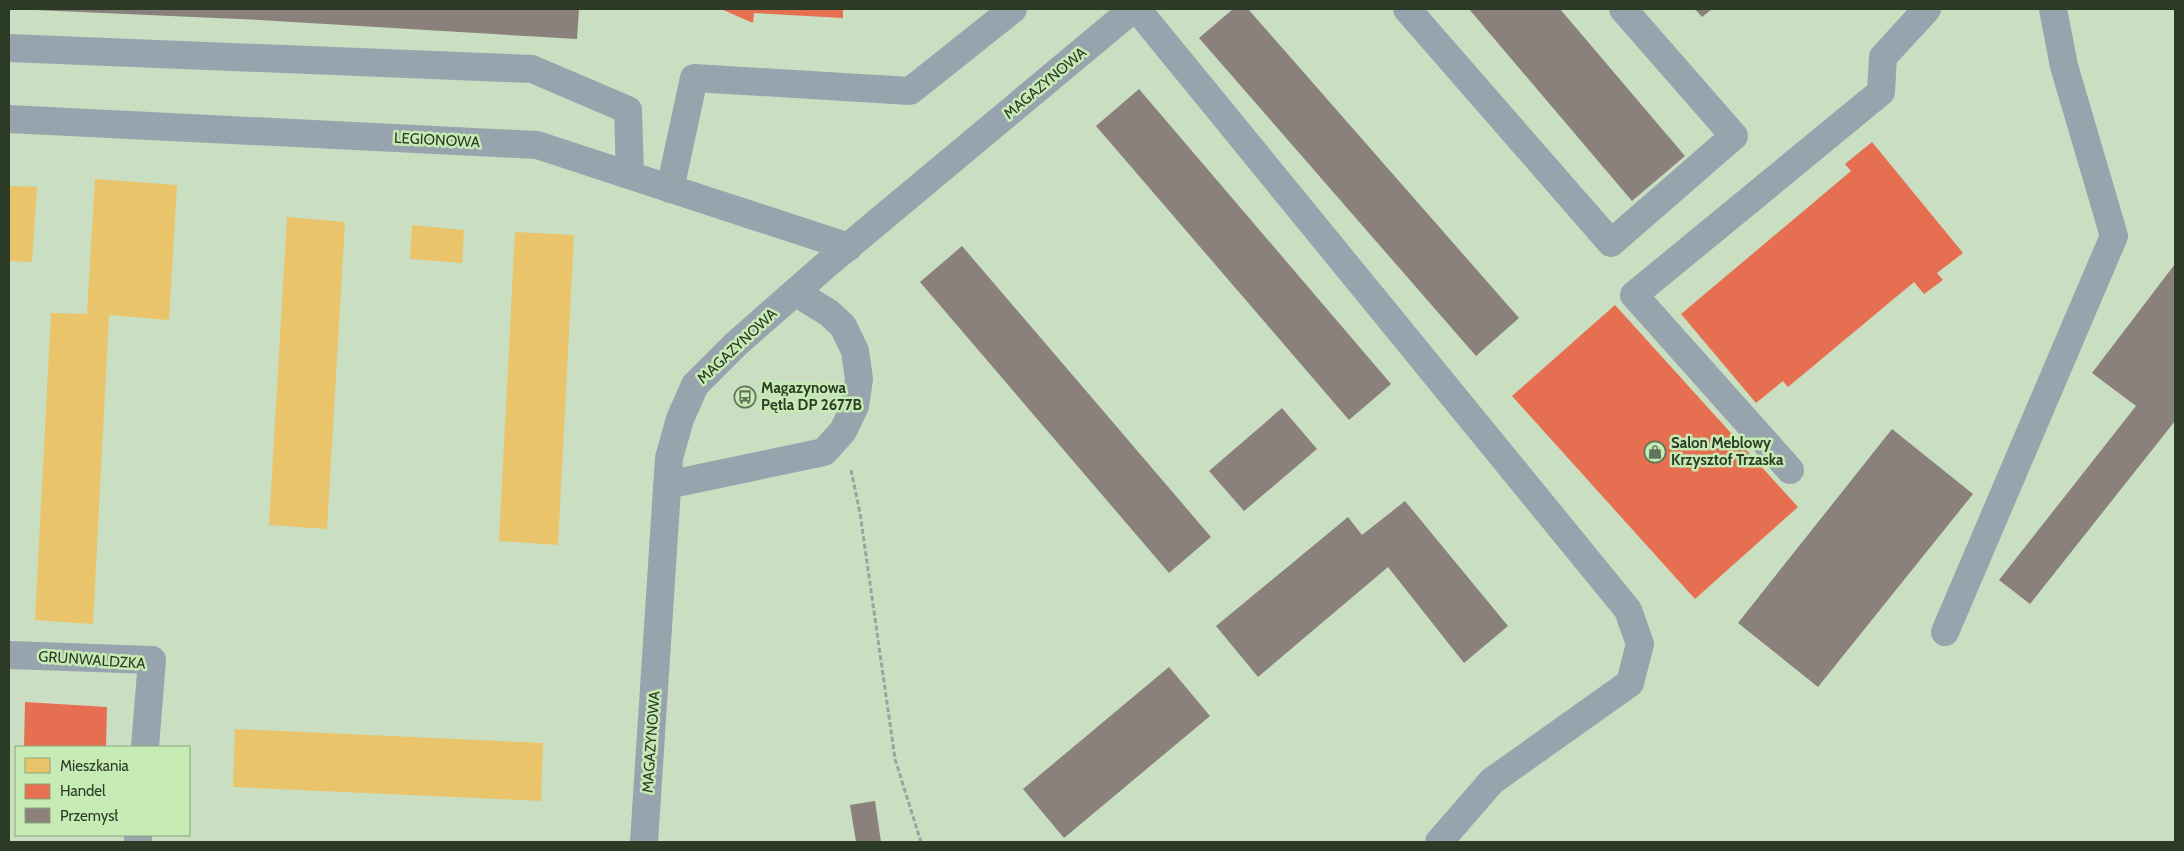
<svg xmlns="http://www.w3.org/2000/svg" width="2184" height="851" font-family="Cabin,sans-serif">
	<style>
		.homes { fill: #e9c46a }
		.shops { fill: #e76f51 }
		.industry { fill: #8a817c }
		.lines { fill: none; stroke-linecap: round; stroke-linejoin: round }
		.path { stroke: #99a5a4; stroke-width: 3; stroke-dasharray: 5 2.5; stroke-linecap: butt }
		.minor { stroke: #97a4ae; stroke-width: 28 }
		.labels { text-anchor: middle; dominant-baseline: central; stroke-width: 5; stroke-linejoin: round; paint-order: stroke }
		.street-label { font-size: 15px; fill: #2c3b25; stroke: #c6ebb5 }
		.poi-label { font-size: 15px; font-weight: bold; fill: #2c3b25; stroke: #c6ebb5; text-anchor: start }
	</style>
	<rect width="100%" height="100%" fill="#cadec2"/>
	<!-- homes -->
	<path class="homes" d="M95 179 177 185 169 320 109 315 93 624 35 620 51 313 87 314Z
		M9 186 37 187 32 262 9 261Z
		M287 217 345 222 327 529 269 525Z
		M412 225 464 230 462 263 410 259Z
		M515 232 574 235 558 545 499 541Z
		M235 729 543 743 541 801 233 787Z"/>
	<!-- shops -->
	<path class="shops" d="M721 9H843V18L754 13 753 23Z
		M1872 142 1963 253 1937 273 1943 280 1924 294 1914 282 1788 387 1783 381 1756 403 1681 314 1851 171 1845 164Z
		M1615 305 1798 507 1695 599 1512 396Z
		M25 702 107 707 106 747H24Z"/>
	<!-- industry -->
	<path class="industry" d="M35 9H579L577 39 259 20 35 10Z
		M1233 9H1248L1519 318 1476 356 1199 38Z
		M1469 9H1560L1685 156 1632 201Z
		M1695 9H1712L1702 17Z
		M1139 89 1391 384 1349 420 1096 126Z
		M962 246 1211 537 1169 573 920 282Z
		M2175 264V421L2030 604 1999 580 2136 406 2092 373Z
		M1282 408 1317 449 1244 511 1209 471Z
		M1892 429 1973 494 1818 687 1738 623Z
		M1405 501 1508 626 1464 663 1388 567 1258 677 1216 626 1348 517 1362 535Z
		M1169 667 1210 716 1064 838 1023 789Z
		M875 801 881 842H856L850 805Z"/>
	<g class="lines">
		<!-- path -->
		<path class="path" d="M851 470 860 513 895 759 921 842"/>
		<!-- minor -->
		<path class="minor" d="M1137 9 1628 610 1640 644 1630 683 1492 781 1439 842
			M1407 9 1611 243 1734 136 1623 9
			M9 48 532 69 628 110 630 175
			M9 119 537 145 849 247
			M670 189 694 78 910 91 1013 9
			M1790 470 1634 295 1881 92 1883 57 1927 9
			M667 485 824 452 843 431 855 406 859 379 855 351 843 326 829 313 795 292
			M1945 632 2114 236 2064 66 2053 9
			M9 655 152 660 145 747
			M138 842V835
			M644 842 669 458 680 419 695 385 736 344 826 265 1133 9"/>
	</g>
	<!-- icons -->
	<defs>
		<g id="bus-ring" transform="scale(1.125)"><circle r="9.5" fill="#c6ebb5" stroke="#63745c" stroke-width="1.5"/><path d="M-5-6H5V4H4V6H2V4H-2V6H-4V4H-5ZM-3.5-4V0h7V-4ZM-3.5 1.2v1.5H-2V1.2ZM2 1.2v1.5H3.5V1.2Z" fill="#63745c"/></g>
		<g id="shop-ring" transform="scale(1.125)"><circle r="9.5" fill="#c6ebb5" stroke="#63745c" stroke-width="1.5"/><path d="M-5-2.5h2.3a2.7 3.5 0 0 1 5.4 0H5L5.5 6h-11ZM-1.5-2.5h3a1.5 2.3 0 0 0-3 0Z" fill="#63745c"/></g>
	</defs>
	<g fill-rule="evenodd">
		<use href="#bus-ring" x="745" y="397"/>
		<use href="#shop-ring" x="1655" y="452"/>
	</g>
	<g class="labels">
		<!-- street labels -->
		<g class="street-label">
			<text transform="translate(1045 83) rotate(-40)">MAGAZYNOWA</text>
			<text transform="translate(437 140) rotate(3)">LEGIONOWA</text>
			<text transform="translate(737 346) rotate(-43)">MAGAZYNOWA</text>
			<text transform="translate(92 660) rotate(4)">GRUNWALDZKA</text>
			<text transform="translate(651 742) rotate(-86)">MAGAZYNOWA</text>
		</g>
		<!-- poi labels -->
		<g class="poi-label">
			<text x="761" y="388">Magazynowa<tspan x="761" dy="17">Pętla DP 2677B</tspan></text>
			<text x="1671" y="443">Salon Meblowy<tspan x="1671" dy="17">Krzysztof Trzaska</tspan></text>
		</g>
	</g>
	<!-- border -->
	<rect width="2184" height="851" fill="none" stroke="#2c3b25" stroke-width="20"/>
	<!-- legend -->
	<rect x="15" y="746" width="175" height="90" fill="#c6ebb5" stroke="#88a57b"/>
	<rect x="25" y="758" width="25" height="15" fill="#e9c46a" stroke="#88a57b"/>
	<text x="60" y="771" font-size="15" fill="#2c3b25">Mieszkania</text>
	<rect x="25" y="784" width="25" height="15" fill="#e76f51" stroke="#88a57b"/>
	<text x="60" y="796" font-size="15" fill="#2c3b25">Handel</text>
	<rect x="25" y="808" width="25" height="15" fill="#8a817c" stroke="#88a57b"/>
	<text x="60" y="821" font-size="15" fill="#2c3b25">Przemysł</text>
</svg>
